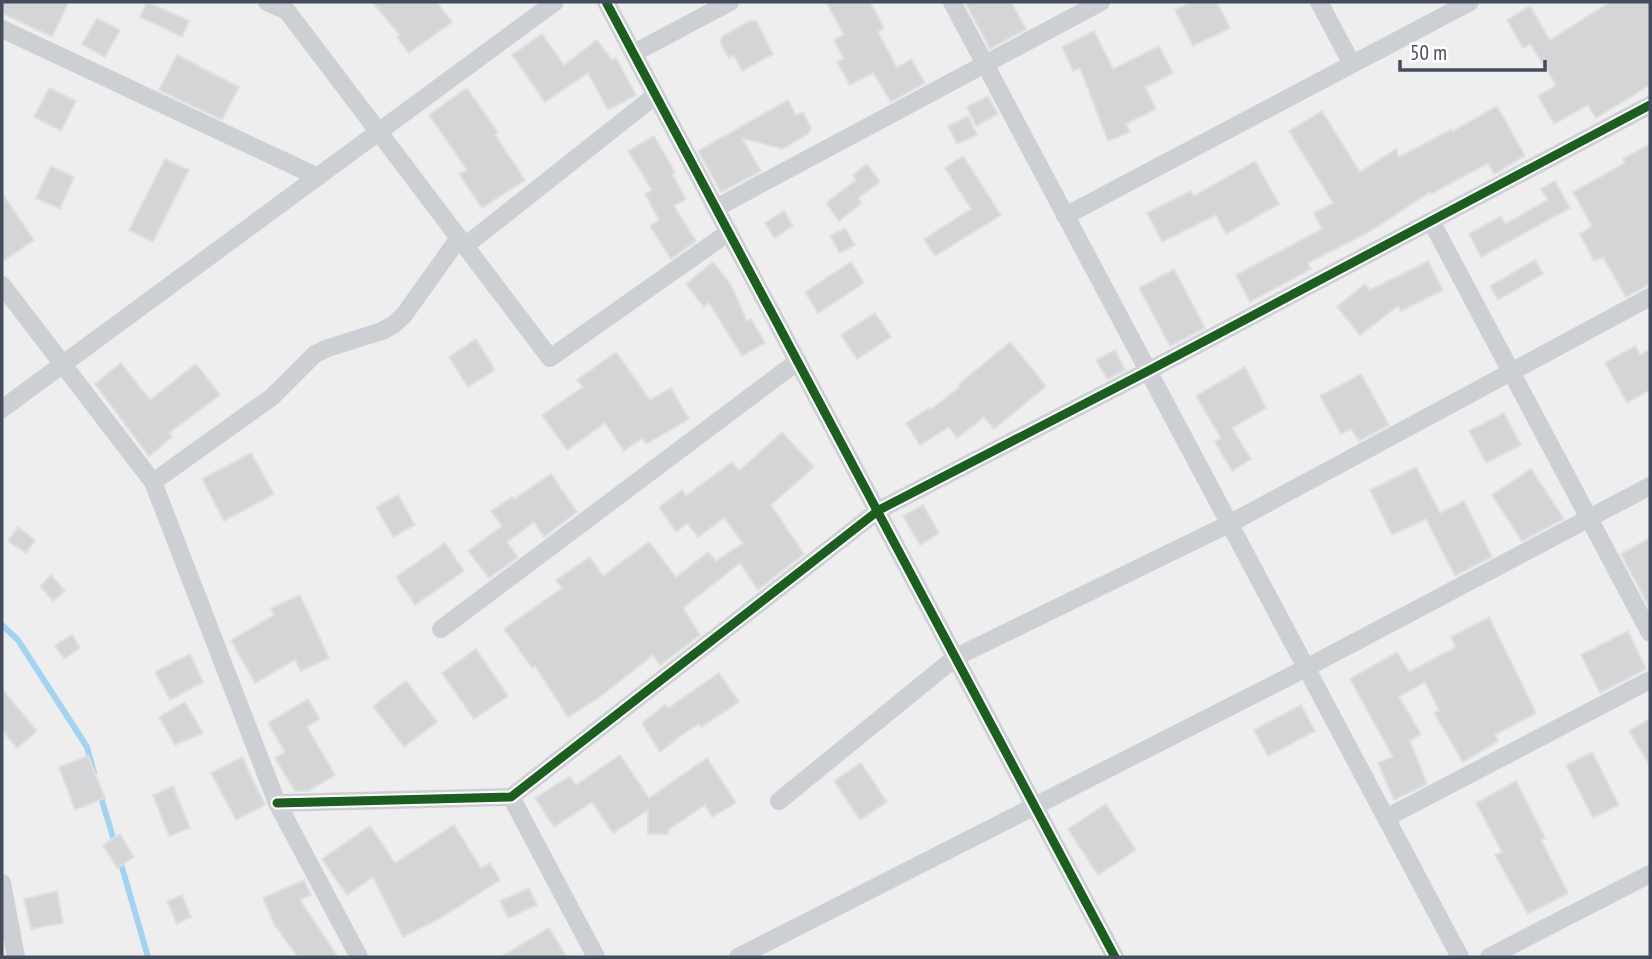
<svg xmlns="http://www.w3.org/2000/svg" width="1652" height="959" font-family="'PT Sans Narrow',sans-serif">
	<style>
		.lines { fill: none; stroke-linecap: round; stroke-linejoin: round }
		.stream { stroke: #a3d3f0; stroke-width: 6 }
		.building { fill: #d4d5d7; stroke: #e0e0e1; stroke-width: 2 }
		.minor { stroke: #cccfd3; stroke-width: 18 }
		.cycleway-casing { stroke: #fff; stroke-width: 13 }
		.cycleway { stroke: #1b5e20; stroke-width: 9 }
	</style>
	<rect width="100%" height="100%" fill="#efeeee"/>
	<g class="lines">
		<!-- stream -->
		<path class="stream" d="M2 625 18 640 87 747 94 773
			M100 794 115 844
			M119 857 148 957"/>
	</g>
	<!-- building -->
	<path class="building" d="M2 2H69L52 37 2 13Z
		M147 2 189 21 182 37 140 17Z
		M372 2H437L452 22 409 53 397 37 400 35Z
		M826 2H870L884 28 878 32 897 68 911 59 925 83 891 102 873 73 850 85 837 62 844 59 834 40 844 35Z
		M965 2H1011L1026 29 990 49Z
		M1192 2H1217L1230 28 1193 46 1175 10Z
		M1610 2H1650V85L1596 118 1588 105 1554 124 1538 96 1556 85 1530 44 1523 48 1507 20 1530 6 1550 40Z
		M97 18 120 30 105 57 82 44Z
		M750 21 757 22 773 54 742 71 734 55 729 58 720 42 723 36Z
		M1094 31 1113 69 1159 46 1173 73 1145 87 1156 109 1126 124 1130 132 1108 141 1080 68 1073 71 1062 47Z
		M542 34 564 65 597 40 612 60 616 58 636 95 608 110 588 73 545 102 512 55Z
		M177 55 239 87 222 120 159 90Z
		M49 88 76 101 61 131 34 117Z
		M467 88 498 133 495 135 525 180 482 208 459 174 467 170 429 115Z
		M988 96 998 114 976 126 967 107Z
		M788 100 796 115 803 112 811 128 808 134 782 149 742 138 761 171 721 192 698 151Z
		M1497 106 1525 156 1494 174 1488 163 1431 194 1430 192 1369 232 1308 263 1311 269 1250 302 1236 275 1322 229 1314 213 1333 203 1289 131 1322 111 1360 172 1396 149 1399 157 1452 129 1453 131Z
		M968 116 977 135 957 144 948 126Z
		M654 136 675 172 672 174 686 199 674 206 696 241 671 259 650 226 659 220 645 194 652 190 628 151Z
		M1650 144V284L1626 297 1603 257 1594 261 1580 234 1592 226 1573 192 1625 163 1623 159Z
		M963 156 1001 215 935 256 924 239 971 209 945 168Z
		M165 159 189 170 153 242 129 230Z
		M1255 161 1279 204 1226 234 1216 215 1162 242 1147 213 1191 191 1194 196Z
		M867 164 880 182 858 198 862 203 839 221 826 203 856 180 853 175Z
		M51 166 74 177 60 209 36 198Z
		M1555 181 1570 208 1481 257 1469 234 1501 216 1505 224 1548 200 1541 189Z
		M2 193 34 240 2 262Z
		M784 211 793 226 774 238 765 223Z
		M845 228 855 245 840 253 830 236Z
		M1535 260 1543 274 1498 300 1490 286Z
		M1428 261 1443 290 1401 311 1398 306 1360 335 1337 307 1365 284 1370 290Z
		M713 262 731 285 747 321 751 319 765 343 742 356 709 303 704 307 686 284Z
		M851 262 864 283 818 313 805 292Z
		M1174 269 1205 328 1170 346 1139 288Z
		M875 313 891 337 857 359 841 335Z
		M476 339 495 370 468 387 449 357Z
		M1010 342 1046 386 994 429 984 417 957 438 949 427 920 445 906 423 929 408 930 410 960 387 958 385Z
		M1635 346 1640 355 1650 349V390L1627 403 1605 363Z
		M1115 350 1125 370 1107 379 1096 360Z
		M616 352 650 400 671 388 689 419 646 444 642 438 624 451 605 423 567 450 542 415 583 387 577 380Z
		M121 363 150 400 196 364 220 395 169 433 172 437 149 456 95 384Z
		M1245 367 1266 408 1232 428 1251 459 1232 471 1215 442 1221 438 1196 396Z
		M1361 374 1389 425 1359 441 1351 429 1341 434 1320 396Z
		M1504 413 1521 445 1486 463 1469 431Z
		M782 432 814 467 771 505 804 554 758 590 740 563 683 608 700 635 660 665 653 655 601 696 568 717 535 666 532 668 504 629 562 588 556 580 590 557 603 576 649 542 676 577 708 552 716 561 743 543 724 518 698 537 687 523 676 532 659 507 682 490 686 496 732 462 739 471Z
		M251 453 274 494 224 521 202 479Z
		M1416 467 1440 513 1464 501 1492 557 1455 576 1426 519 1392 535 1370 490Z
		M1531 469 1564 519 1522 541 1492 495Z
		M551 474 577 512 544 537 534 522 507 542 518 557 489 578 468 551 502 526 491 511 512 497 514 499Z
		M398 495 415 525 393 537 376 507Z
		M923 505 939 533 920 545 903 516Z
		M18 527 35 540 26 553 8 541Z
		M1650 538V609L1621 554Z
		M445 543 464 571 415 605 396 577Z
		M51 575 65 591 53 601 40 586Z
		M300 595 329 658 301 671 295 660 255 683 231 640 274 615 271 608Z
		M1489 617 1536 713 1495 735 1498 741 1463 762 1434 713 1439 710 1425 682 1399 697 1421 734 1410 741 1427 784 1394 800 1378 763 1393 757 1350 679 1397 652 1409 672 1456 647 1451 637Z
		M1628 631 1646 669 1600 693 1581 655Z
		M72 635 80 648 64 659 55 645Z
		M476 649 508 696 474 719 442 673Z
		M190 654 203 682 170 700 155 672Z
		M719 673 739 702 701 727 699 724 686 732 660 752 642 723 666 704 668 708Z
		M406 681 437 722 404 747 373 706Z
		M2 689 37 731 17 748 2 730Z
		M308 699 320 719 307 727 335 775 308 791H295L275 758 285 752 268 723Z
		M185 702 203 733 175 745 159 717Z
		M1301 705 1315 731 1268 756 1254 730Z
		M1650 719V766L1629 731Z
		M1592 752 1619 805 1593 818 1566 765Z
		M620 755 649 798 707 758 736 803 712 817 705 805 668 830V834H648V810L613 833 592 802 554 827 535 798 570 776 576 785Z
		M88 756 105 798 75 810 59 767Z
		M242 757 265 805 236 820 211 773Z
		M861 763 887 802 860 820 834 781Z
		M1516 781 1545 838 1541 840 1568 893 1528 914 1495 855 1502 852 1476 803Z
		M173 786 190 828 169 836 153 795Z
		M1106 804 1136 850 1098 875 1068 829Z
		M454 825 481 868 490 863 500 880 439 919 403 937 373 877 347 895 322 859 370 826 395 863Z
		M120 834 134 857 117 868 103 845Z
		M304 880 311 895 300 900 338 957H298L274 924 263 898Z
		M529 888 537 905 508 918 500 901Z
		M57 891 63 923 31 929 24 899Z
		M182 895 191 917 177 924 167 901Z
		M549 928 567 957H500Z"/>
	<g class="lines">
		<!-- minor -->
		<path class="minor" d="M267 2 287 11 550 358 729 232
			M606 2 1115 957
			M952 2 1460 957
			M1319 2 1352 64
			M2 29 318 177
			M634 53 730 2
			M716 208 1101 2
			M1065 216 1470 2
			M1431 221 1650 633
			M465 246 656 95
			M2 285 153 482 277 803 359 957
			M2 409 555 2
			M153 482 272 397 315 354 328 348 382 331 393 325 404 315 459 238
			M441 629 798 361
			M511 797 596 957
			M779 801 956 657 1229 524 1650 297
			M277 803 511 797 879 510 1148 371 1650 105
			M1386 818 1650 680
			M2 883 16 957
			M738 957 1306 668 1650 486
			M1489 957 1650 874"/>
		<!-- cycleway casing -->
		<g class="cycleway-casing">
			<path id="cycleway" d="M606 2 1115 957
				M277 803 511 797 879 510 1148 371 1650 105"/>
		</g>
		<!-- cycleway -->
		<use href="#cycleway" class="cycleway"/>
	</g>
	<!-- border -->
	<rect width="1652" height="959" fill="none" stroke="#444d5c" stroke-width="7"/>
	<!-- scale -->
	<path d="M1400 60v10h145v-10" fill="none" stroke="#444d5c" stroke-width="3.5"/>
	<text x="1410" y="60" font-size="21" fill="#444d5c" stroke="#ffffff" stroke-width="5" paint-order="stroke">50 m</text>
</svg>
